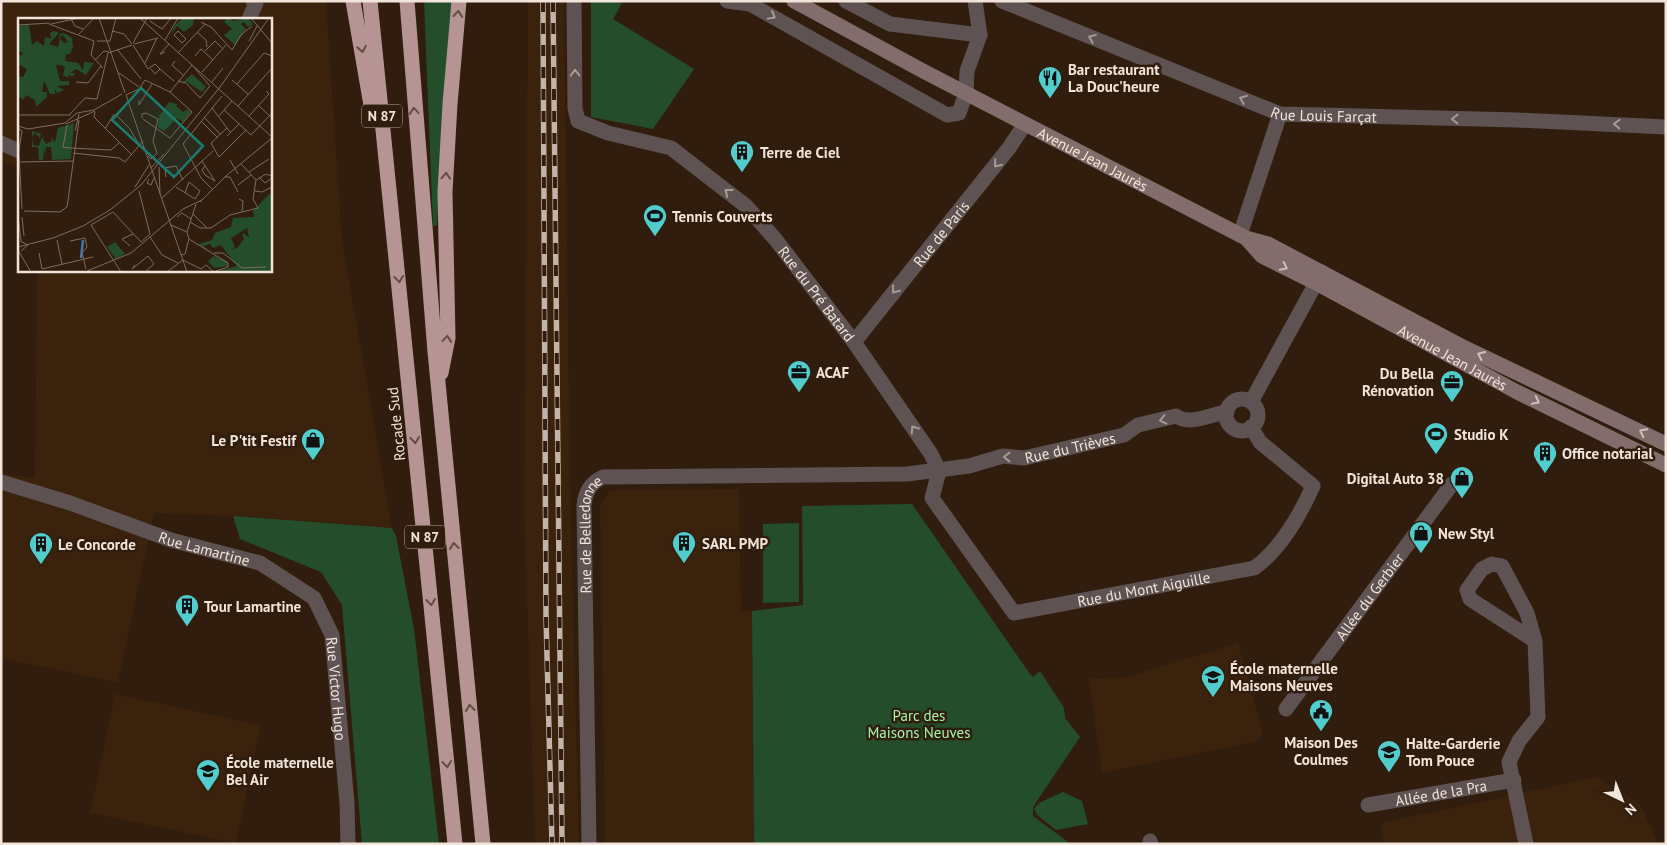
<svg xmlns="http://www.w3.org/2000/svg" width="1667" height="845" font-family="'PT Sans',sans-serif">
	<style>
		.built { fill: #3a220d }
		.green { fill: #244e2b }
		.lines { fill: none; stroke-linecap: round; stroke-linejoin: round }
		.street { stroke: #5f5252; stroke-width: 15 }
		.secondary { stroke: #826d6c; stroke-width: 15 }
		.highway { stroke: #b59493; stroke-width: 15 }
		.rail-casing { stroke: #c2b4a9; stroke-width: 5.5 }
		.rail { stroke: #301d0d; stroke-width: 4; stroke-dasharray: 11; stroke-linecap: butt }
		.oneway { stroke: #654d43 }
		.oneway2 { stroke: #a89b96 }
		.oneway3 { stroke: #d0c0b9 }
		.labels { text-anchor: middle; dominant-baseline: central; stroke-width: 5; stroke-linejoin: round; paint-order: stroke }
		.shield { fill: #301d0d; stroke: #b7a89c; stroke-width: 1 }
		.shield-label { font-size: 14px; font-weight: bold; fill: #f1e4da }
		.poi-label { font-size: 15px; font-weight: bold; fill: #f1e4da; stroke: #301d0d; text-anchor: start }
		.street-label { font-size: 15px; fill: #f1e4da; stroke: #301d0d }
		.park-label { font-size: 15px; fill: #a0f8ab; stroke: #301d0d }
		.inset-river { fill: none; stroke: #4372ac; stroke-width: 2.5 }
		.inset-road { fill: none; stroke: #7d6d5f; stroke-width: 1 }
		.view { fill: #1a7c73; fill-opacity: 0.15; stroke: #1a7c73; stroke-width: 2.5 }
		.inset-edge { fill: none; stroke: #f1e4da; stroke-width: 2.5 }
	</style>
	<rect width="100%" height="100%" fill="#301d0d"/>
	<!-- built -->
	<path class="built" d="M1 1H326L342 239 392 528 239 516 154 513 118 683 1 658V473L35 478 37 270H270V19H19V168L1 161Z
		M528 1H564L570 484 579 844H535L524 507Z
		M739 489 741 610 752 611 754 844H605L600 506 610 490Z
		M1238 643 1263 732 1255 742 1102 773 1089 679 1123 678Z
		M115 694 261 725 236 843 90 813Z
		M1596 777 1640 804 1659 844H1384L1381 823Z"/>
	<!-- green -->
	<path class="green" d="M424 1H452L444 95 437 225 433 226Z
		M591 1H623L613 19 694 69 653 129 591 117Z
		M912 504 1030 674 1033 677 1040 671 1064 708 1065 718 1080 737 1033 807V816L1068 842 1066 844H754L752 611 803 605 802 506Z
		M233 516 392 528 396 536 414 629 439 844H362L342 605 321 572 240 539Z
		M799 523V602L763 603V524Z
		M1063 792 1082 801 1088 824 1056 830 1037 815 1034 809 1039 803Z"/>
	<g class="lines">
		<!-- street -->
		<g class="street">
			<path id="s1" d="M574 1 575 108 578 121 608 133 671 148 746 206 776 240 854 342 931 454 939 471"/>
			<path d="M727 1 750 4 947 115 959 113 966 93 967 71 980 35 975 1"/>
			<path d="M846 1 890 24 980 35"/>
			<path id="s2" d="M1002 1 1280 114 1517 120 1666 127"/>
			<path d="M249 19 256 3 253 1"/>
			<path d="M1 143 19 151"/>
			<path d="M1240 235 1280 114"/>
			<path id="s3" d="M854 342 1009 148 1025 124"/>
			<circle cx="1242" cy="415" r="16"/>
			<path d="M1251 402 1322 272"/>
			<path id="s4" d="M939 471 932 498 1014 613 1254 568C1281 549 1300 515 1313 486L1260 442 1251 427"/>
			<path id="s5" d="M1 482 70 503 171 540 260 563 314 598 332 635 347 803 348 844"/>
			<path id="s6" d="M1286 709 1452 484"/>
			<path id="s7" d="M1368 805 1514 780"/>
			<path d="M1150 841 1151 844"/>
			<path id="s8" d="M589 844 584 506C585 492 590 483 603 477L907 474 969 466 1003 456 1024 458 1124 435 1138 425 1176 416C1190 426 1211 414 1227 412"/>
			<path d="M1526 844 1509 762 1519 741 1538 717 1535 641 1527 613 1502 566 1492 564 1482 569 1467 590 1470 599 1535 641"/>
		</g>
		<!-- secondary -->
		<g class="secondary">
			<path id="s9" d="M794 1 923 71 1246 238 1268 244 1461 346 1666 444"/>
			<path id="s10" d="M1246 238 1262 256 1316 283 1517 392 1666 465"/>
		</g>
		<!-- highway -->
		<path class="highway" d="M353 1 372 111
			M370 1 455 844
			M407 1 435 352 483 844
			M441 373 448 338 445 192 450 104 459 1"/>
		<!-- rail casing -->
		<g class="rail-casing">
			<path id="rail" d="M543 1 546 617 552 844
				M553 1 562 844"/>
		</g>
		<!-- rail -->
		<use href="#rail" class="rail"/>
	</g>
	<!-- one-way arrows -->
	<defs><path id="oneway-chevron" d="M-2-3.5L2.5 0L-2 3.5" fill="none" stroke-width="1.6" stroke-linecap="round" stroke-linejoin="round" transform="scale(1.25)"/></defs>
	<g class="oneway">
		<use href="#oneway-chevron" transform="translate(458 14) rotate(-85)"/>
		<use href="#oneway-chevron" transform="translate(362 49) rotate(80)"/>
		<use href="#oneway-chevron" transform="translate(414 111) rotate(-95)"/>
		<use href="#oneway-chevron" transform="translate(446 176) rotate(-87)"/>
		<use href="#oneway-chevron" transform="translate(399 279) rotate(84)"/>
		<use href="#oneway-chevron" transform="translate(447 339) rotate(-85)"/>
		<use href="#oneway-chevron" transform="translate(415 440) rotate(84)"/>
		<use href="#oneway-chevron" transform="translate(454 546) rotate(-96)"/>
		<use href="#oneway-chevron" transform="translate(431 602) rotate(84)"/>
		<use href="#oneway-chevron" transform="translate(470 708) rotate(-96)"/>
		<use href="#oneway-chevron" transform="translate(447 764) rotate(84)"/>
	</g>
	<g class="oneway2">
		<use href="#oneway-chevron" transform="translate(772 16) rotate(29)"/>
		<use href="#oneway-chevron" transform="translate(1092 38) rotate(-158)"/>
		<use href="#oneway-chevron" transform="translate(575 73) rotate(-91)"/>
		<use href="#oneway-chevron" transform="translate(1243 99) rotate(-158)"/>
		<use href="#oneway-chevron" transform="translate(1455 119) rotate(-179)"/>
		<use href="#oneway-chevron" transform="translate(1617 124) rotate(-177)"/>
		<use href="#oneway-chevron" transform="translate(997 164) rotate(129)"/>
		<use href="#oneway-chevron" transform="translate(728 192) rotate(-142)"/>
		<use href="#oneway-chevron" transform="translate(895 290) rotate(129)"/>
		<use href="#oneway-chevron" transform="translate(1163 420) rotate(167)"/>
		<use href="#oneway-chevron" transform="translate(914 429) rotate(-125)"/>
		<use href="#oneway-chevron" transform="translate(1007 457) rotate(180)"/>
	</g>
	<g class="oneway3">
		<use href="#oneway-chevron" transform="translate(1284 267) rotate(26)"/>
		<use href="#oneway-chevron" transform="translate(1481 355) rotate(-156)"/>
		<use href="#oneway-chevron" transform="translate(1536 401) rotate(27)"/>
		<use href="#oneway-chevron" transform="translate(1643 432) rotate(-153)"/>
	</g>
	<!-- icons -->
	<defs>
		<g id="restaurant-pin" transform="scale(1.25)"><path d="M0 17L-7.5 6A9.5 9.5 0 1 1 7.5 6Z" fill="#52cdce" stroke="#301d0d"/><path d="M-5-6h1v4h1v-4h1v4h1v-4h1v5L-1.5 .5V6h-2V.5L-5-1ZM5-6V6H3V1.5H1.5Q1.5-4 5-6Z" fill="#111"/></g>
		<g id="building-pin" transform="scale(1.25)"><path d="M0 17L-7.5 6A9.5 9.5 0 1 1 7.5 6Z" fill="#52cdce" stroke="#301d0d"/><path d="M-4-6H4V6H1V3H-1V6H-4ZM-2.5-4.3h1.7v1.8h-1.7ZM.8-4.3h1.7v1.8H.8ZM-2.5-1h1.7V.8h-1.7ZM.8-1h1.7V.8H.8Z" fill="#111"/></g>
		<g id="stadium-pin" transform="scale(1.25)"><path d="M0 17L-7.5 6A9.5 9.5 0 1 1 7.5 6Z" fill="#52cdce" stroke="#301d0d"/><path d="M0-5a6.5 5 0 1 0 0 10a6.5 5 0 1 0 0-10ZM-3.5-1.8h7v3.6h-7Z" fill="#111"/></g>
		<g id="office-pin" transform="scale(1.25)"><path d="M0 17L-7.5 6A9.5 9.5 0 1 1 7.5 6Z" fill="#52cdce" stroke="#301d0d"/><path d="M-6-3h4V-5.5h4V-3h4V5H-6ZM-1-4.5V-3h2v-1.5ZM-6 0V1H6V0Z" fill="#111"/></g>
		<g id="shop-pin" transform="scale(1.25)"><path d="M0 17L-7.5 6A9.5 9.5 0 1 1 7.5 6Z" fill="#52cdce" stroke="#301d0d"/><path d="M-5-2.5h2.3a2.7 3.5 0 0 1 5.4 0H5L5.5 6h-11ZM-1.5-2.5h3a1.5 2.3 0 0 0-3 0Z" fill="#111"/></g>
		<g id="school-pin" transform="scale(1.25)"><path d="M0 17L-7.5 6A9.5 9.5 0 1 1 7.5 6Z" fill="#52cdce" stroke="#301d0d"/><path d="M0-5L7-2L0 1L-7-2ZM-4 1L0 2.5L4 1V4Q0 6-4 4Z" fill="#111"/></g>
		<g id="civic-pin" transform="scale(1.25)"><path d="M0 17L-7.5 6A9.5 9.5 0 1 1 7.5 6Z" fill="#52cdce" stroke="#301d0d"/><path d="M-.6-6.5H3V-4.5H.6V-3L4-1V1h2V6H-6V1h2V-1L-.6-3ZM-1.2 2.5V6h2.4V2.5Z" fill="#111"/></g>
	</defs>
	<g fill-rule="evenodd">
		<use href="#restaurant-pin" x="1050" y="78"/>
		<use href="#building-pin" x="742" y="152"/>
		<use href="#stadium-pin" x="655" y="216"/>
		<use href="#office-pin" x="799" y="372"/>
		<use href="#office-pin" x="1452" y="382"/>
		<use href="#stadium-pin" x="1436" y="434"/>
		<use href="#shop-pin" x="313" y="440"/>
		<use href="#building-pin" x="1545" y="453"/>
		<use href="#shop-pin" x="1462" y="478"/>
		<use href="#shop-pin" x="1421" y="533"/>
		<use href="#building-pin" x="684" y="543"/>
		<use href="#building-pin" x="41" y="544"/>
		<use href="#building-pin" x="187" y="606"/>
		<use href="#school-pin" x="1213" y="677"/>
		<use href="#civic-pin" x="1321" y="711"/>
		<use href="#school-pin" x="1389" y="752"/>
		<use href="#school-pin" x="208" y="771"/>
	</g>
	<g class="labels">
		<!-- shield labels -->
		<g class="shield">
			<rect x="362" y="104.5" width="40" height="23" rx="4"/>
			<rect x="405" y="525.5" width="40" height="23" rx="4"/>
		</g>
		<g class="shield-label">
			<text x="382" y="116">N 87</text>
			<text x="425" y="537">N 87</text>
		</g>
		<!-- poi labels -->
		<g class="poi-label">
			<text x="1068" y="69">Bar restaurant<tspan x="1068" dy="17">La Douc'heure</tspan></text>
			<text x="760" y="152">Terre de Ciel</text>
			<text x="672" y="216">Tennis Couverts</text>
			<text x="816" y="372">ACAF</text>
			<text x="1434" y="373" text-anchor="end">Du Bella<tspan x="1434" dy="17">Rénovation</tspan></text>
			<text x="1454" y="434">Studio K</text>
			<text x="296" y="440" text-anchor="end">Le P'tit Festif</text>
			<text x="1562" y="453">Office notarial</text>
			<text x="1444" y="478" text-anchor="end">Digital Auto 38</text>
			<text x="1438" y="533">New Styl</text>
			<text x="702" y="543">SARL PMP</text>
			<text x="58" y="544">Le Concorde</text>
			<text x="204" y="606">Tour Lamartine</text>
			<text x="1230" y="668">École maternelle<tspan x="1230" dy="17">Maisons Neuves</tspan></text>
			<text x="1321" y="742" text-anchor="middle">Maison Des<tspan x="1321" dy="17">Coulmes</tspan></text>
			<text x="1406" y="743">Halte-Garderie<tspan x="1406" dy="17">Tom Pouce</tspan></text>
			<text x="226" y="762">École maternelle<tspan x="226" dy="17">Bel Air</tspan></text>
		</g>
		<!-- street labels -->
		<g class="street-label">
			<text stroke="none"><textPath href="#s2" startOffset="344">Rue Louis Farçat</textPath></text>
			<text stroke="none"><textPath href="#s9" startOffset="338">Avenue Jean Jaurès</textPath></text>
			<text stroke="none"><textPath href="#s3" startOffset="139">Rue de Paris</textPath></text>
			<text stroke="none"><textPath href="#s1" startOffset="425">Rue du Pré Batard</textPath></text>
			<text stroke="none"><textPath href="#s10" startOffset="240">Avenue Jean Jaurès</textPath></text>
			<text transform="translate(396 424) rotate(-96)">Rocade Sud</text>
			<text stroke="none"><textPath href="#s8" startOffset="845">Rue du Trièves</textPath></text>
			<text stroke="none"><textPath href="#s8" startOffset="311">Rue de Belledonne</textPath></text>
			<text stroke="none"><textPath href="#s5" startOffset="214">Rue Lamartine</textPath></text>
			<text stroke="none"><textPath href="#s4" startOffset="301">Rue du Mont Aiguille</textPath></text>
			<text stroke="none"><textPath href="#s6" startOffset="140">Allée du Gerbier</textPath></text>
			<text stroke="none"><textPath href="#s5" startOffset="431">Rue Victor Hugo</textPath></text>
			<text stroke="none"><textPath href="#s7" startOffset="74">Allée de la Pra</textPath></text>
		</g>
		<!-- park labels -->
		<g class="park-label">
			<text x="919" y="715">Parc des<tspan x="919" dy="17">Maisons Neuves</tspan></text>
		</g>
	</g>
	<!-- overview -->
	<g transform="translate(18 18)">
		<rect width="254" height="254" fill="#301d0d"/>
		<path d="M165 0H176L175 7 166 14 159 8 152 18 157 7ZM210 0 215 3 230 0 235 6 230 9 226 4 223 6 228 11 217 27 206 17 214 11 206 4ZM11 7 14 27 19 23 26 28 27 19 33 21 32 15 36 13 41 15 31 26 40 29 42 20 46 25 50 24 45 17 40 21 43 15 48 16 54 20 55 29 52 36H48L47 43 60 45 65 52 66 44 76 45 68 57 58 51 52 55H58L54 59 51 56V59L45 58 47 48 38 47 42 63H51V67L39 68 46 72 39 75 37 71V76H32L26 63 24 74H29V79L18 89 17 82 8 77 5 82 2 79 0 81V58L5 59 9 52 3 47 0 49V35L3 38 5 35 0 33V8ZM174 56 188 69 184 74 169 64 164 65ZM151 84 159 86 158 88 165 94 170 91 173 94 165 104 159 100 146 113 140 109 141 98ZM56 105 53 141 34 142 33 129H28L27 140 26 128 25 142H21L20 129H14V113L23 116 22 120 17 115 14 119 15 127 21 128 24 119 28 126 34 123 33 119 37 124 40 110ZM251 176 254 178V254H197L219 248 203 227 195 230 192 226 186 228 192 235 181 226 194 222 197 215 213 209 215 200 236 199 235 193ZM229 210 231 220 226 215 224 217 226 221 219 230 213 231 217 229 213 220ZM97 224 107 236 98 241 89 229ZM196 238 209 243V248L196 250 190 243Z" fill="#244e2b" fill-rule="evenodd"/>
		<path class="inset-river" d="M63 240 65 222"/>
		<path class="inset-road" d="M81 0 107 75M122 0 254 119M233 0 254 25M53 1 57 8 65 11M132 3 144 11 153 0M183 4 193 9 214 32 223 17 234 8M31 6 76 23 73 37 85 50M33 6 61 0M0 7 32 5M94 13 106 16 114 26M160 13 168 21 164 25 156 17ZM179 14 188 22 189 29M61 16 76 0M147 22 160 0M79 23H92L98 0M231 23 239 8M115 25 129 0M116 26 140 20M115 27 130 51 137 46 142 51M99 31 123 61M187 33 197 23 205 31M147 34 142 36 151 26M160 35 187 6M177 38 183 31 195 42M77 42 86 33 91 34M157 43 154 47 165 57M127 45 139 20M133 51 137 56 142 51 156 63M184 54 208 27M101 55 121 69M214 62 230 76M160 63 168 65 182 80 192 68 175 48M58 64 70 65 83 48M194 64 205 50M219 66 246 35 254 38M152 74 174 47M108 77 121 71 127 62 152 74M108 77 169 254M121 82V87L134 66M240 87 254 100M220 88 254 50M194 90 212 114M206 92 233 117 254 95M77 94 76 99 113 136M52 96 67 80 79 81 90 35 114 27M97 96 112 111 120 125M0 97H53M201 98 214 83M231 98 251 76 248 73M186 99 202 116M124 100V96L128 95 140 101 135 123 139 135 133 141 130 138M125 101 152 120 174 94 152 74M183 103 199 119M48 106 77 93M49 107 45 129 53 130M0 108 10 111 47 105 59 95 76 92 104 76M0 110 4 113 0 139M209 110 193 125 201 139 228 112M87 111 96 96M57 113 61 96M0 118 4 191M209 118 221 106M53 130 93 132 101 125M55 135 101 140 107 144 125 123M212 142 220 156M184 143 197 163M2 144 56 143M223 146 238 162M187 148 184 152 187 157 197 163M141 149 142 176M133 150 146 136M231 154 251 141M148 159 147 150 158 148 165 162M207 159H212L220 174M242 160 247 165 254 160M131 161 129 165 133 167 136 160M238 162 248 156 254 158M220 167 233 157M117 169 131 147M158 169 177 181 182 173 171 164 167 175M194 171 183 160 165 126 204 78M121 173 132 216M237 173 244 174 254 169M144 180 195 133M221 181 225 183 224 194M182 184 209 157 254 120M6 193 42 194 49 189 61 102M175 196 189 210M0 198 3 223M4 199 6 218M159 199 164 195 173 201M172 204 182 210H193L212 197 240 190 235 181 238 162M153 207 169 214M132 219 144 237 160 245M171 221 210 245V249L195 254M39 222 44 246M2 223 10 227 3 233M52 223 67 220 69 229 64 235 68 251M112 228 104 221 115 216M0 229 35 220 65 208 92 192 123 167 202 69 251 0M0 232 13 254M21 235 24 251 75 239M196 235H205L224 250 248 249M163 237 167 236 171 221 169 214 178 186M117 247 114 251 130 238 136 246 127 254M69 253 113 235 165 191 184 182M103 254 73 207 95 194 123 224 132 216M149 254 165 242 183 251 188 247 195 253"/>
		<path class="view" d="M123 70 185 128 156 159 94 102Z"/>
		<rect width="254" height="254" class="inset-edge"/>
	</g>
	<!-- border -->
	<rect width="1667" height="845" fill="none" stroke="#f1e4da" stroke-width="5"/>
	<!-- north arrow -->
	<g transform="translate(1622 800) rotate(137)" stroke="#301d0d" stroke-width="4" paint-order="stroke">
	<path d="M0-4L9 19L0 12L-9 19Z" fill="#f1e4da"/>
	<text y="-8" font-size="14" font-weight="bold" text-anchor="middle" fill="#f1e4da">N</text>
	</g>
</svg>
